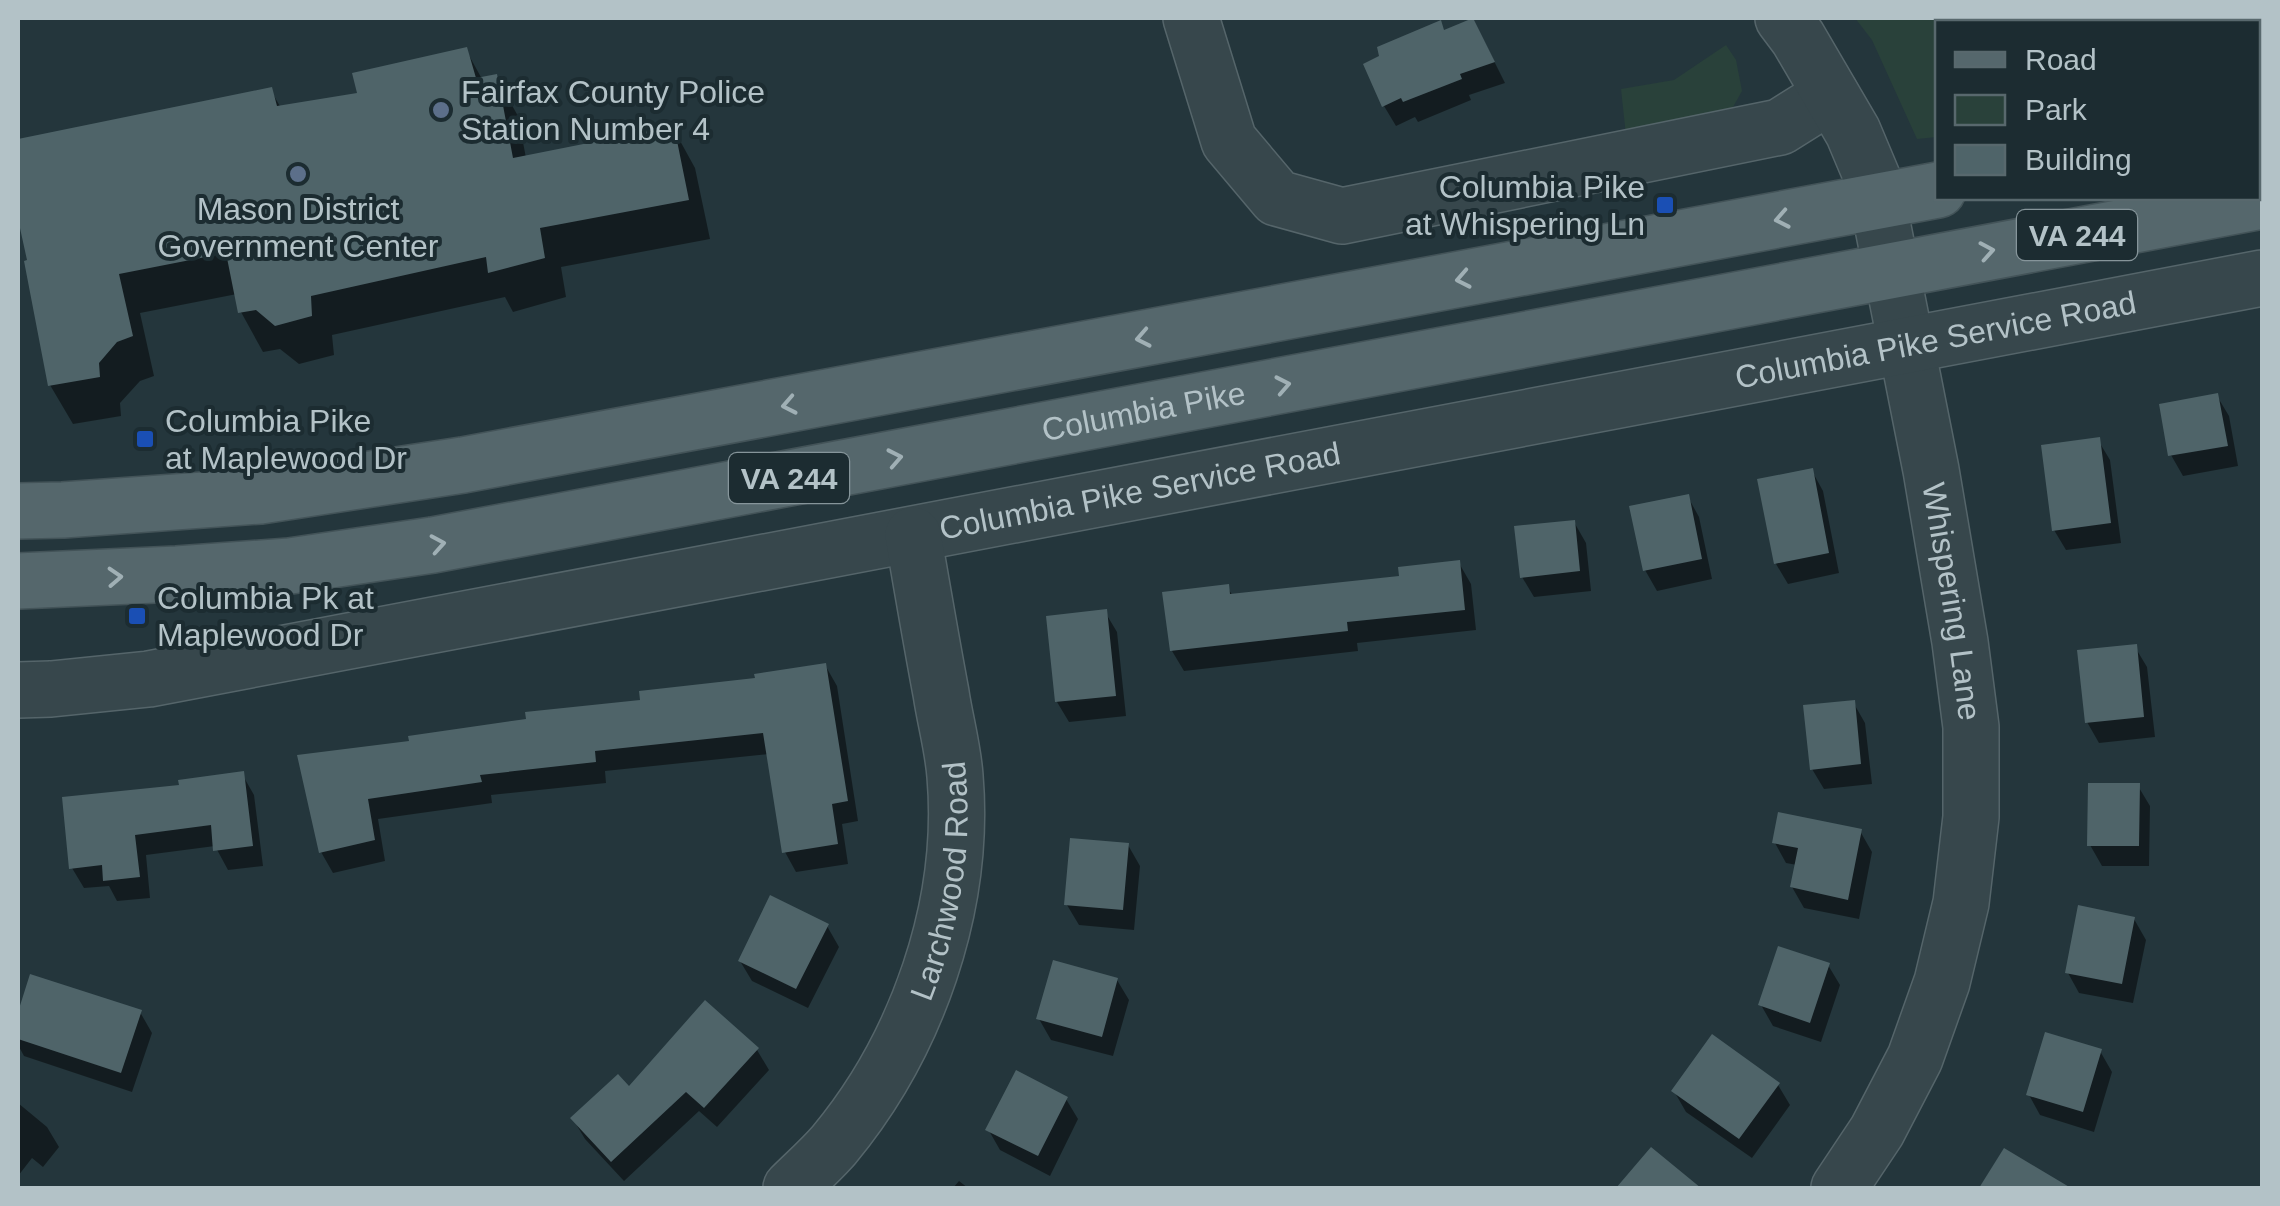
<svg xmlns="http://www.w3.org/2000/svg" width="2280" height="1206" font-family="Helvetica,sans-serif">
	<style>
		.green { fill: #29413a }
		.shadow { fill: #0007 }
		.building { fill: #4f6469 }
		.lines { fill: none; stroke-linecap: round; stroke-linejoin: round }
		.minor-casing { stroke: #55656a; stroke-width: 58 }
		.major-casing { stroke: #435358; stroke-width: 58 }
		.minor { stroke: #37474c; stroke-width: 55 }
		.major { stroke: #55676c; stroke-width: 55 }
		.oneway { stroke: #a0b0b5 }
		.service-dot { fill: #5c6f8a; stroke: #1c2c31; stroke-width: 4 }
		.transit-dot { fill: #1a4fb4; stroke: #1c2c31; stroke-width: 4 }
		.labels { text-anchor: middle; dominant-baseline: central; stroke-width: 8; stroke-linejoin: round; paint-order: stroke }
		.shield { fill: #1c2c31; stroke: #86959a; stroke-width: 2.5 }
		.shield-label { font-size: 30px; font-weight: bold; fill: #b3c2c7 }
		.poi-label { font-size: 32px; fill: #b3c2c7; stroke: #1c2c31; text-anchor: start }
		.street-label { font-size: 32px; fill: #b3c2c7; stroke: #1c2c31 }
	</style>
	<rect width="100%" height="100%" fill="#24363c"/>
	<!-- green -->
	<path class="green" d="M1855 18H2056L2057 22H1938L1937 137 1917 139 1872 40Z
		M1726 45 1736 60 1742 91 1724 123 1627 145 1621 89 1674 80Z"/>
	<!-- shadow -->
	<path class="shadow" d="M1484 41 1505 83 1469 95 1471 100 1418 122 1415 117 1396 126 1384 106 1366 65Z
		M466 50 482 79 496 77 518 116 526 158 673 128 695 168 710 239 561 267 566 297 513 312 505 297 332 335 334 355 299 364 280 349 263 352 241 312 237 294 140 313 154 376 140 381 120 403 121 416 73 424 50 385 30 262 18 208V141L270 89 281 108 360 95Z
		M2217 396 2229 416 2238 466 2183 476 2171 455Z
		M2098 440 2110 460 2121 543 2066 550 2054 530Z
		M1812 471 1823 491 1839 573 1788 584 1776 564Z
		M1688 497 1699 517 1712 579 1657 591 1645 570Z
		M1574 522 1586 543 1591 591 1534 597 1522 577Z
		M1459 563 1471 584 1476 630 1357 643 1358 651 1184 671 1172 651 1227 587 1233 596 1402 579Z
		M1105 612 1117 632 1126 716 1069 722 1057 702Z
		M2135 647 2147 667 2155 737 2099 743 2087 722Z
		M825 665 837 686 858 821 842 824 848 864 796 872 785 852 769 754 605 771 606 783 491 795 492 803 378 819 385 861 333 873 321 852 412 744 643 702Z
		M1853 702 1865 723 1872 784 1824 789 1812 769Z
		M242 774 254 795 263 866 228 870 215 846 146 855 150 898 117 901 109 886 84 888 72 868 181 787Z
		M2138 786 2150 806 2149 866H2102L2090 845Z
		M1860 831 1872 852 1859 919 1804 908 1792 887 1797 865 1786 863 1775 843Z
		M1128 845 1140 866 1134 930 1079 925 1067 905Z
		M2134 919 2146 940 2133 1003 2079 993 2068 973Z
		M827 926 839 947 808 1008 752 981 740 961Z
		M1828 965 1840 985 1821 1042 1773 1026 1761 1005Z
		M32 977 140 1012 152 1033 132 1092 24 1056 18 1045V1020Z
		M1117 980 1129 1000 1113 1056 1051 1040 1039 1019Z
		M757 1050 769 1070 717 1127 699 1111 624 1181 585 1139 573 1119 629 1089Z
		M2100 1051 2112 1072 2094 1132 2040 1115 2029 1095Z
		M1778 1085 1790 1105 1752 1158 1686 1112 1674 1091Z
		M1066 1099 1078 1119 1050 1176 1000 1150 988 1129Z
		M18 1103 47 1127 59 1147 43 1167 32 1158 18 1176Z
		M959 1181 968 1188H953Z"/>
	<!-- building -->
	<path class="building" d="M1473 18 1495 62 1460 74 1462 79 1403 102 1401 98 1382 107 1363 64 1379 56 1377 47 1441 20 1444 30Z
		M467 47 476 78 497 74 513 158 674 126 689 200 540 228 545 258 488 273 486 257 311 296 312 316 275 326 256 310 238 313 226 253 119 274 133 336 117 342 99 363 100 377 48 386 24 261 27 260 18 219V139L272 87 277 106 357 93 352 73Z
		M2218 393 2228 446 2168 456 2159 404Z
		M2100 437 2111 523 2052 531 2041 445Z
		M1813 468 1829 553 1774 564 1757 479Z
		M1689 494 1702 559 1643 571 1629 506Z
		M1575 520 1580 571 1520 578 1514 526Z
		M1460 560 1465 610 1347 622 1348 631 1170 651 1162 592 1229 584 1230 594 1399 576 1398 567Z
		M1107 609 1116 696 1055 702 1046 616Z
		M2137 644 2144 717 2085 723 2077 650Z
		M826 663 848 801 832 804 838 844 782 853 763 733 595 751 596 762 480 775 482 782 368 799 375 840 319 853 297 755 409 741 408 736 526 719 525 712 640 700 639 691 755 678 754 674Z
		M1855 700 1861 764 1810 770 1803 705Z
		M244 771 253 846 213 851 211 825 135 835 140 877 103 881 102 865 69 869 62 797 179 785 178 780Z
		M2088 783H2140L2139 846H2087Z
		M1778 812 1862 829 1848 900 1790 887 1798 848 1772 843Z
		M1070 838 1129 843 1123 910 1064 905Z
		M770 895 829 924 796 989 738 961Z
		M2078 905 2135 917 2122 984 2065 973Z
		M1778 946 1830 963 1810 1023 1758 1005Z
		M1053 960 1118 978 1102 1037 1036 1019Z
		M30 974 142 1010 121 1073 18 1039V1012Z
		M705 1000 759 1048 704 1108 686 1092 611 1162 570 1118 618 1074 629 1086Z
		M2045 1032 2102 1049 2083 1112 2026 1095Z
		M1712 1034 1780 1083 1739 1139 1671 1091Z
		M1016 1070 1068 1097 1038 1156 985 1130Z
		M1651 1147 1701 1188H1616Z
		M2004 1148 2071 1188H1979Z"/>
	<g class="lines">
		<!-- minor casing -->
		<g class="minor-casing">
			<g id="minor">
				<path d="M1191 18 1229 141 1277 198 1342 216 1780 127 1831 95"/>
				<path id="s1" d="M1783 18 1798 38 1853 132 1874 182 1931 470 1960 642 1971 727V817L1961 903 1942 982 1915 1058 1877 1131 1839 1188"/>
				<path id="s2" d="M18 690 51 689 149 679 2262 278"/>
				<path id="s3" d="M791 1188C805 1174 821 1160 834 1145 917 1045 966 906 955 776 953 748 945 720 941 693 931 640 922 587 913 535"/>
			</g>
		</g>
		<!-- major casing -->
		<g class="major-casing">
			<g id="major">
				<path d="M2258 128 2262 127"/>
				<path d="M18 511 63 510 260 496 463 465 1938 190"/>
				<path id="s4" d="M18 581 177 574 290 566 433 545 2262 201"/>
			</g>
		</g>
		<!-- minor -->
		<use href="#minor" class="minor"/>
		<!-- major -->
		<use href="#major" class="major"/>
	</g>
	<!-- one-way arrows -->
	<defs><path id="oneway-chevron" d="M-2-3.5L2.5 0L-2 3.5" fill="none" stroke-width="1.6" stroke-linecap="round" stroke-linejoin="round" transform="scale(2.5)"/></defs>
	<g class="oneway">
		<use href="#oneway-chevron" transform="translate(1782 219) rotate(169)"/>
		<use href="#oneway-chevron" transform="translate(1987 251) rotate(-10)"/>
		<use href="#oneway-chevron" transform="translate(1463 279) rotate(169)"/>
		<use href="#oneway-chevron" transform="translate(1143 338) rotate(169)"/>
		<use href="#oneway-chevron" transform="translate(1283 385) rotate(-11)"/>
		<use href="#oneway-chevron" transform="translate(789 405) rotate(169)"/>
		<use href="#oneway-chevron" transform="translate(895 458) rotate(-11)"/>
		<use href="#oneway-chevron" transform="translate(438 544) rotate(-10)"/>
		<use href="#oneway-chevron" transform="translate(115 577) rotate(-3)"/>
	</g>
	<!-- markers -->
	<g class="service-dot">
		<circle cx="441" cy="110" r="10"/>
		<circle cx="298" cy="174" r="10"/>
	</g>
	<g class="transit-dot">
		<rect x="1655" y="195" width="20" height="20" rx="5"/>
		<rect x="135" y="429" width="20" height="20" rx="5"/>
		<rect x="127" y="606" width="20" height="20" rx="5"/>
	</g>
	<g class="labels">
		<!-- shield labels -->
		<g class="shield">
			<rect x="2017" y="210" width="120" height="50" rx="8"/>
			<rect x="729" y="453" width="120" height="50" rx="8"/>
		</g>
		<g class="shield-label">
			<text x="2077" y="235">VA 244</text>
			<text x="789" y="478">VA 244</text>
		</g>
		<!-- poi labels -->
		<g class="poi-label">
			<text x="461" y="92">Fairfax County Police<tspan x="461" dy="37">Station Number 4</tspan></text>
			<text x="1645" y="187" text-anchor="end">Columbia Pike<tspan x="1645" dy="37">at Whispering Ln</tspan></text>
			<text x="298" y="209" text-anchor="middle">Mason District<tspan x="298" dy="37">Government Center</tspan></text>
			<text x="165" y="421">Columbia Pike<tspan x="165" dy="37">at Maplewood Dr</tspan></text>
			<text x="157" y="598">Columbia Pk at<tspan x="157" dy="37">Maplewood Dr</tspan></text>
		</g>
		<!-- street labels -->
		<g class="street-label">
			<text stroke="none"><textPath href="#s2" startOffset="1950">Columbia Pike Service Road</textPath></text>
			<text stroke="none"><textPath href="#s4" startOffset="1140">Columbia Pike</textPath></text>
			<text stroke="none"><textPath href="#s2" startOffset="1140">Columbia Pike Service Road</textPath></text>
			<text stroke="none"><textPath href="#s1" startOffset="615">Whispering Lane</textPath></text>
			<text stroke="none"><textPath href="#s3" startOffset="352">Larchwood Road</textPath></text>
		</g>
	</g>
	<!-- border -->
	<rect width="2280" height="1206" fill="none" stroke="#b3c2c7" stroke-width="40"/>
	<!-- legend -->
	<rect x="1935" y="20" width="325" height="180" fill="#1c2c31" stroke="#58686d" stroke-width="2.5"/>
	<rect x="1955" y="52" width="50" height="15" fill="#55676c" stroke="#58686d" stroke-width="2.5"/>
	<text x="2025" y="70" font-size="30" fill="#b3c2c7">Road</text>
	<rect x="1955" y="95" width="50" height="30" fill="#29413a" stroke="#58686d" stroke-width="2.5"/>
	<text x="2025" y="120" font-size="30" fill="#b3c2c7">Park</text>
	<rect x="1955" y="145" width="50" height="30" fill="#4f6469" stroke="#58686d" stroke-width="2.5"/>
	<text x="2025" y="170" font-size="30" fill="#b3c2c7">Building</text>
</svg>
